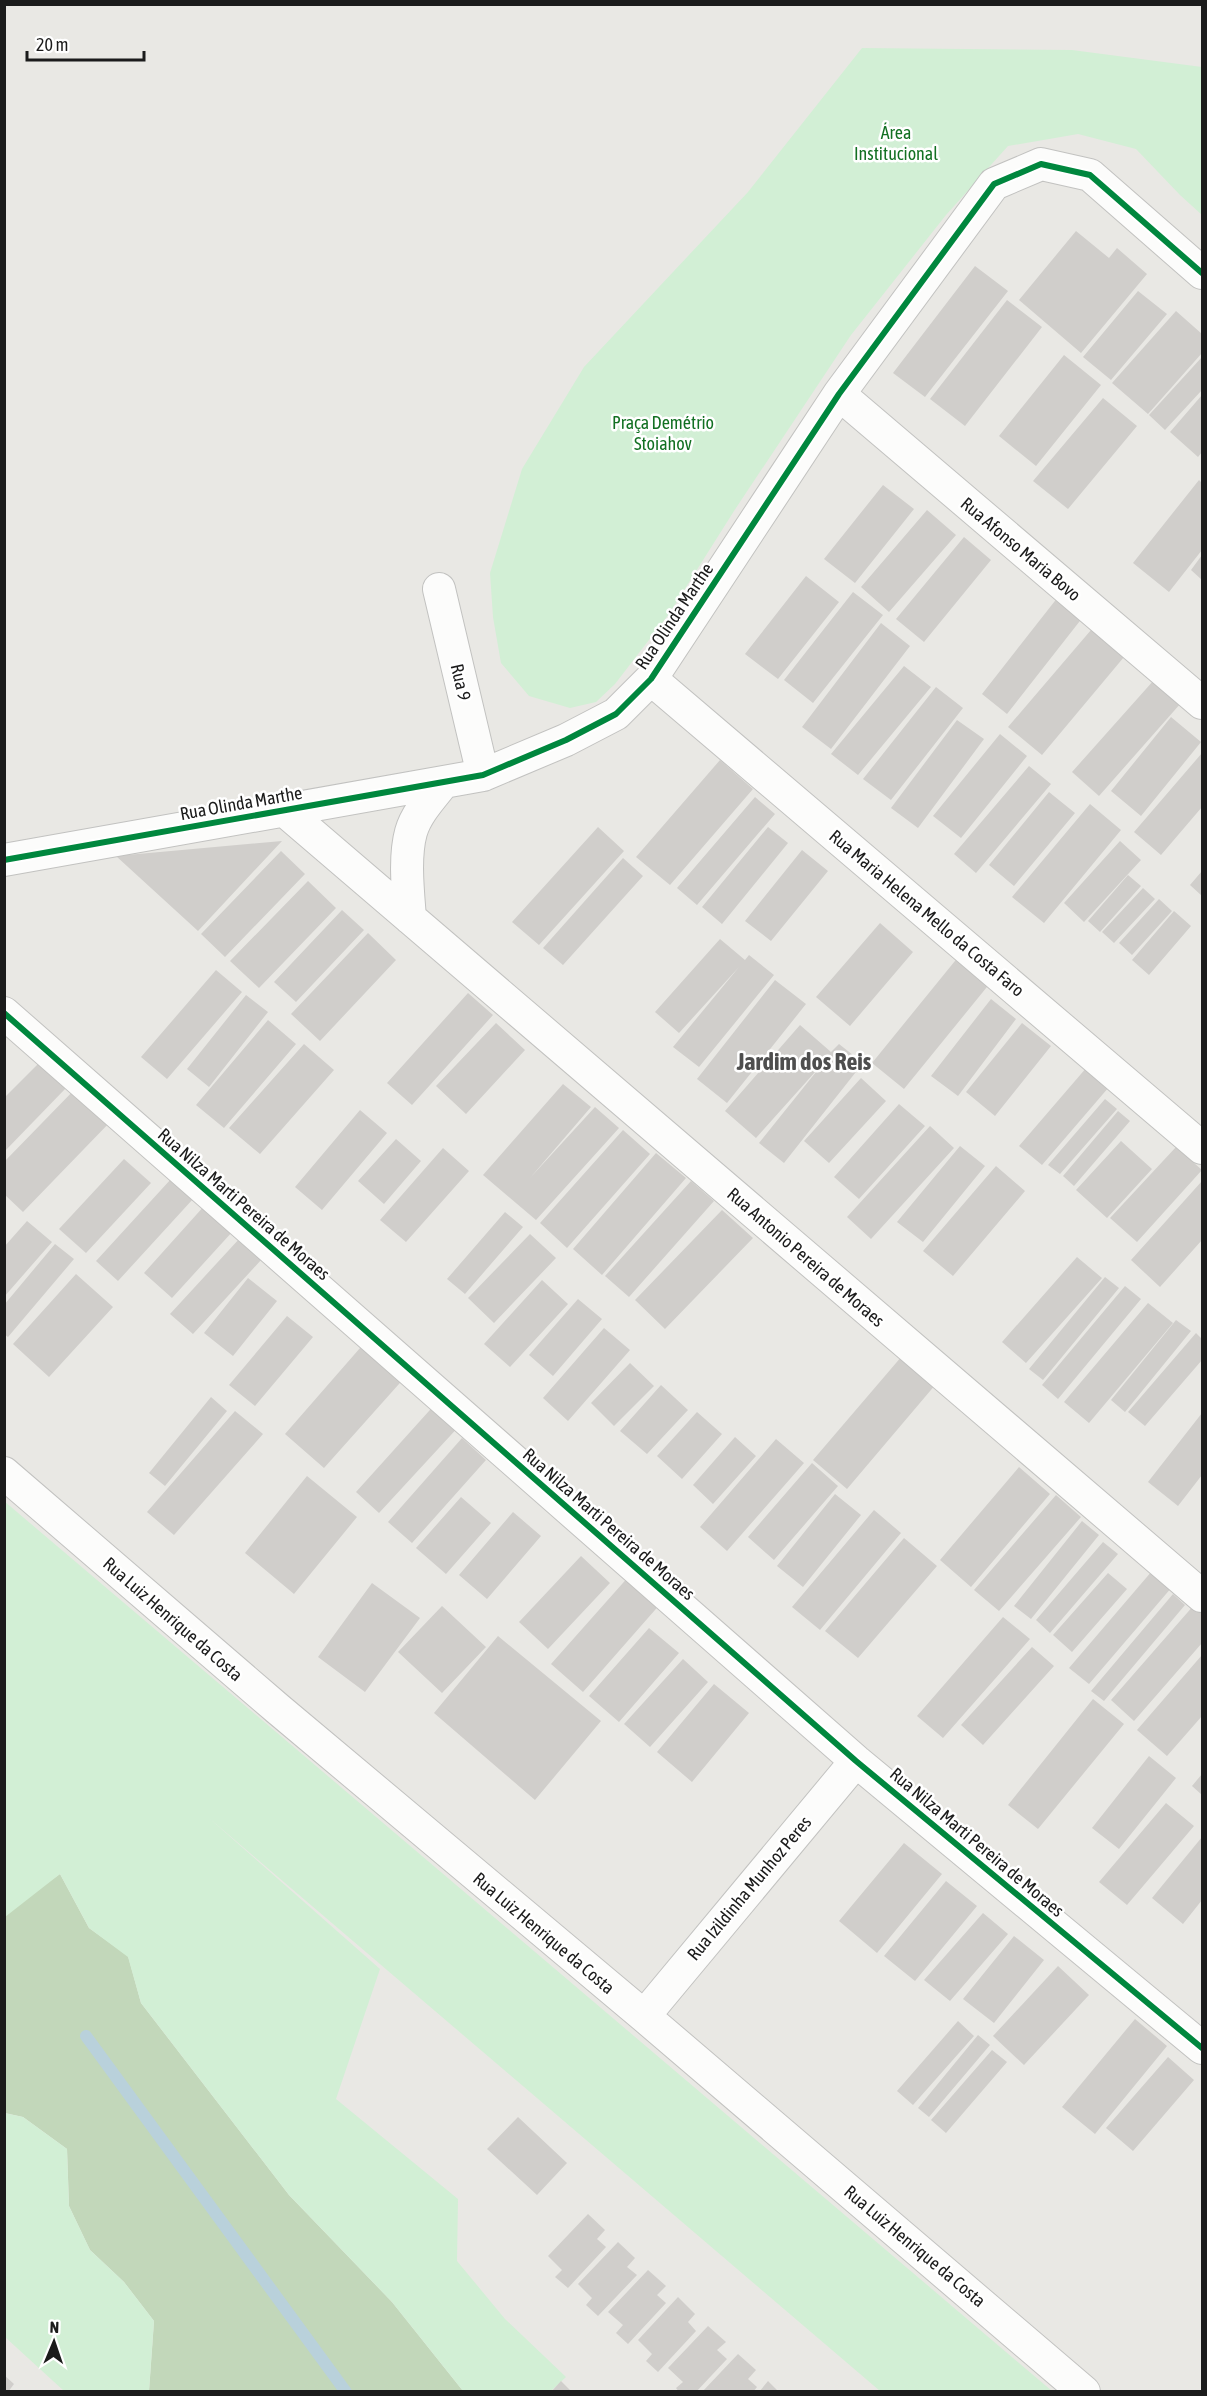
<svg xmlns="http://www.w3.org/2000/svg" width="1207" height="2396" font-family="'Asap Condensed',sans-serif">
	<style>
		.forest { fill: #c2d7ba }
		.park { fill: #d2efd5 }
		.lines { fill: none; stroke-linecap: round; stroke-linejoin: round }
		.stream { stroke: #b9d1db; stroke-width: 12 }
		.building { fill: #d0cecb }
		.minor-casing { stroke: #c2c2c0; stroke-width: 34 }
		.minor { stroke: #fcfcfb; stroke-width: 32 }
		.cycleway-casing { stroke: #fff; stroke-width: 10 }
		.cycleway { stroke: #00873e; stroke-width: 6 }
		.labels { text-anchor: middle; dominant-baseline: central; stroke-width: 5; stroke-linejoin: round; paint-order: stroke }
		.park-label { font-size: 18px; fill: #127022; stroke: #fff }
		.street-label { font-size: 18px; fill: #1b1b1b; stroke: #fff }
		.district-label { font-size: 24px; font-weight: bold; fill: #4e4e4e; stroke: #fff }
	</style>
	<rect width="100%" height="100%" fill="#e9e8e4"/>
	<!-- forest -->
	<path class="forest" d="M60 1874 89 1928 128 1956 141 2003 289 2195 392 2302 463 2391H149L154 2321 124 2282 90 2250 69 2206 67 2149 23 2117 5 2113V1913Z"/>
	<!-- park -->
	<path class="park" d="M862 48 1072 50 1202 67V215L1180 195 1136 149 1078 134 1008 146 946 215 851 335 734 511 669 614 615 684 596 702 570 708 529 696 501 663 493 617 490 573 522 469 584 367 748 192Z
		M4 1501 1052 2391H880L209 1818 380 1969 336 2099 458 2199 457 2261 505 2319 566 2377 551 2391H463L392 2302 289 2195 141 2003 128 1957 89 1928 60 1874 5 1917Z
		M4 2113 23 2117 67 2149 69 2206 90 2250 124 2282 154 2321 149 2391H64L5 2337Z"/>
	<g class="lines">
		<!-- stream -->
		<path class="stream" d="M86 2036 346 2392"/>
	</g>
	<!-- building -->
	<path class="building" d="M1076 231 1109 258 1117 248 1147 274 1081 353 1019 300Z
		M975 266 1008 291 925 397 893 373Z
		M1138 291 1167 314 1111 380 1083 357Z
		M1007 300 1042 327 965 426 930 399Z
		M1176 311 1202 334V353L1148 414 1112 383Z
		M1064 355 1101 385 1036 466 999 436Z
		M1202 357V390L1165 430 1149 415Z
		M1202 395V452L1198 457 1170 432Z
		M1103 398 1137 426 1068 509 1033 481Z
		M1199 480 1202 483V550L1169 592 1133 563Z
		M883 485 914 509 855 583 824 559Z
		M927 510 956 535 889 612 861 587Z
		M964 537 991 560 924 642 896 619Z
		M1202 555V580L1191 570Z
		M806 576 839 602 778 679 745 654Z
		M853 592 883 615 813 703 784 680Z
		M1058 597 1083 617 1007 714 982 694Z
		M881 623 910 646 831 749 802 727Z
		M1091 630 1124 657 1042 755 1008 727Z
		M904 666 931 687 858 775 831 754Z
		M1154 680 1181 703 1099 796 1072 772Z
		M936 687 963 708 891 800 863 779Z
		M1171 717 1201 742 1141 816 1111 791Z
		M957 720 984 739 918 828 891 808Z
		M1000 734 1027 756 961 838 933 816Z
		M1202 753V807L1161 855 1134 832Z
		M720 760 753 789 670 885 636 857Z
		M1029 766 1051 784 976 873 954 854Z
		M1049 792 1075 813 1014 886 989 865Z
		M755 797 775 814 697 905 677 888Z
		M1090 804 1121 830 1044 923 1012 897Z
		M598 827 624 851 539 945 512 922Z
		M768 827 788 843 722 924 702 907Z
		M282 841 198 931 116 856Z
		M1120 841 1141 860 1084 922 1064 903Z
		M802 850 828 871 771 941 745 921Z
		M281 851 305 874 225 957 201 934Z
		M623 858 643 876 563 965 543 948Z
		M1202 871V896L1190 885Z
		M1128 875 1141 886 1100 932 1088 921Z
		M308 881 336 908 259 988 230 961Z
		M1143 888 1155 899 1114 943 1102 932Z
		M1159 899 1172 911 1132 955 1119 943Z
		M342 910 364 930 296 1002 274 982Z
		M1174 911 1191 926 1149 975 1132 960Z
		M880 923 913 952 850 1026 816 997Z
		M368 933 396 960 320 1041 291 1014Z
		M720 939 745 960 749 955 774 975 699 1067 673 1047 739 967 679 1033 655 1012Z
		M959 956 991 982 904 1089 872 1063Z
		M216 970 242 992 167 1079 141 1057Z
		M775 980 806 1004 727 1103 697 1079Z
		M468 993 493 1015 412 1105 387 1083Z
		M246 995 268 1012 209 1087 187 1069Z
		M991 999 1016 1019 958 1096 931 1076Z
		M268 1020 296 1044 224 1128 196 1105Z
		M496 1023 525 1050 466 1114 436 1086Z
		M1022 1023 1051 1046 995 1116 966 1092Z
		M800 1025 831 1052 839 1044 863 1063 784 1163 759 1143 824 1062 756 1138 725 1111Z
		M304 1044 334 1070 260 1154 229 1128Z
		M39 1063 66 1088 4 1152V1098Z
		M1087 1067 1109 1087 1042 1165 1019 1146Z
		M861 1078 886 1101 829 1163 804 1141Z
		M563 1084 591 1107 530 1178 595 1107 619 1128 536 1220 483 1175Z
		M78 1086 113 1119 23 1212 4 1194V1162Z
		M1105 1099 1117 1109 1060 1174 1048 1165Z
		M899 1104 925 1126 859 1199 834 1177Z
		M360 1110 387 1133 322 1210 295 1187Z
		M1118 1111 1130 1121 1074 1186 1063 1176Z
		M930 1126 954 1148 871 1239 847 1217Z
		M623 1130 650 1154 567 1248 540 1223Z
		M396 1139 421 1161 384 1204 358 1181Z
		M1121 1141 1152 1169 1107 1218 1076 1190Z
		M960 1146 985 1166 923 1242 897 1222Z
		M1176 1147 1202 1170 1137 1242 1110 1218Z
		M443 1148 469 1171 406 1242 380 1220Z
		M656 1153 686 1178 602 1275 573 1249Z
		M124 1159 151 1183 86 1253 59 1229Z
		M996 1166 1025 1191 953 1276 923 1251Z
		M171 1179 193 1199 118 1281 96 1261Z
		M691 1181 714 1201 629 1297 605 1276Z
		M1202 1181V1240L1160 1287 1131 1260Z
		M205 1205 233 1231 172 1298 144 1273Z
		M722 1210 753 1238 665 1329 635 1300Z
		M505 1212 523 1227 465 1294 447 1279Z
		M27 1221 52 1242 4 1297V1247Z
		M530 1234 556 1258 494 1323 468 1298Z
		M240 1238 262 1259 193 1334 170 1314Z
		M55 1244 74 1259 8 1337 4 1334V1305Z
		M1077 1257 1102 1278 1026 1363 1002 1342Z
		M76 1274 113 1307 49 1377 13 1344Z
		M1105 1277 1119 1288 1043 1380 1029 1369Z
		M248 1278 277 1301 233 1356 204 1333Z
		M542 1280 568 1304 510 1367 484 1344Z
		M1125 1286 1141 1299 1058 1399 1042 1385Z
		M578 1299 602 1319 553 1376 529 1355Z
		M1148 1303 1173 1323 1089 1423 1064 1402Z
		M287 1316 313 1337 255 1406 229 1385Z
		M1176 1320 1191 1331 1125 1412 1111 1400Z
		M604 1328 630 1350 568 1421 543 1398Z
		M1196 1333 1202 1339V1360L1145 1426 1128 1412Z
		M367 1340 407 1375 324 1468 285 1434Z
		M902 1356 936 1384 847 1489 813 1460Z
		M630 1363 654 1386 614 1426 591 1403Z
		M661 1385 688 1410 647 1454 620 1431Z
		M211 1397 227 1411 165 1486 149 1473Z
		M438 1401 462 1423 379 1513 356 1492Z
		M235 1411 263 1434 174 1535 147 1512Z
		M697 1412 722 1434 682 1479 657 1456Z
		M1202 1413V1475L1178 1506 1148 1482Z
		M735 1437 756 1456 713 1504 693 1485Z
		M462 1438 486 1460 412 1543 388 1522Z
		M776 1439 804 1463 727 1551 700 1527Z
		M812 1463 838 1486 774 1560 748 1537Z
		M1019 1467 1050 1494 971 1587 940 1560Z
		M307 1476 357 1517 294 1594 245 1553Z
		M835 1494 861 1515 803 1587 777 1566Z
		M1056 1495 1081 1517 999 1611 974 1590Z
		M461 1497 491 1523 446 1574 416 1548Z
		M874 1510 901 1533 820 1630 792 1607Z
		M513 1512 541 1536 487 1599 459 1575Z
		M1082 1521 1099 1535 1031 1619 1014 1606Z
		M904 1538 937 1566 858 1658 825 1631Z
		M1103 1542 1118 1554 1050 1633 1036 1620Z
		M581 1556 610 1583 548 1649 519 1622Z
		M1152 1571 1172 1587 1089 1684 1069 1668Z
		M1108 1573 1127 1589 1072 1652 1053 1635Z
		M630 1575 662 1602 583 1692 551 1664Z
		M372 1583 420 1618 365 1692 318 1657Z
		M1173 1594 1185 1605 1104 1701 1091 1691Z
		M1194 1605 1202 1612V1643L1134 1721 1111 1700Z
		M442 1606 486 1647 442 1693 398 1652Z
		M1003 1617 1030 1639 943 1738 917 1716Z
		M649 1628 679 1653 619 1722 589 1696Z
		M498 1636 601 1721 535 1800 434 1713Z
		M1032 1647 1054 1666 983 1745 961 1725Z
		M1202 1655V1716L1167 1756 1137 1730Z
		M683 1659 708 1682 650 1747 624 1724Z
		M714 1684 749 1713 692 1782 657 1752Z
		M1093 1699 1124 1724 1038 1829 1008 1805Z
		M1149 1756 1176 1778 1119 1849 1092 1828Z
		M1202 1774V1795L1192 1786Z
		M1166 1803 1194 1826 1127 1905 1099 1882Z
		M1202 1837V1900L1183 1924 1152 1898Z
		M904 1843 942 1874 877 1953 839 1921Z
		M946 1881 977 1906 915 1981 884 1956Z
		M983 1913 1008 1934 950 2001 924 1980Z
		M1014 1936 1044 1960 994 2023 963 1999Z
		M1058 1966 1089 1995 1024 2065 993 2036Z
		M1135 2019 1167 2046 1095 2134 1062 2107Z
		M958 2021 974 2036 913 2105 897 2091Z
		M978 2035 990 2045 929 2117 918 2108Z
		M992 2050 1007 2062 946 2133 931 2120Z
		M1168 2057 1194 2080 1133 2151 1106 2128Z
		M518 2117 567 2163 537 2195 487 2149Z
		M588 2214 605 2230 597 2239 606 2247 568 2288 555 2277 562 2270 548 2256Z
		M618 2242 635 2258 627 2267 637 2275 598 2316 586 2305 592 2298 578 2284Z
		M648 2270 666 2286 657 2295 666 2303 628 2344 616 2333 623 2325 608 2312Z
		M678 2297 695 2314 688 2322 696 2331 658 2372 646 2361 652 2354 638 2340Z
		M708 2326 726 2342 717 2350 727 2359 696 2392H679L676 2388 683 2382 668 2368Z
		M738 2354 756 2370 748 2379 757 2387 753 2392H702Z
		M4 2375 14 2384 8 2392H4Z
		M561 2381 572 2392H551Z
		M768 2381 779 2392H759Z"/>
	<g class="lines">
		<!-- minor casing -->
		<g class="minor-casing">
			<path id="minor" d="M839 394 1202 703
				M439 589 483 775
				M651 679 1202 1148
				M284 810 1202 1596
				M4 860 483 775 566 740 616 714 651 679 839 394 994 184 1041 164 1090 175 1202 273
				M410 918C408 892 404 857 411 832 416 814 431 798 442 784
				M4 1013 856 1761 1202 2048
				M4 1473 278 1709 644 2016 1084 2392
				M644 2016 856 1761"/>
		</g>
		<!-- minor -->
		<use href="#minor" class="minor"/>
		<!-- cycleway casing -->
		<g class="cycleway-casing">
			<path id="cycleway" d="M4 860 483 775 566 740 616 714 651 679 839 394 994 184 1041 164 1090 175 1202 273
				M4 1013 856 1761 1202 2048"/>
		</g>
		<!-- cycleway -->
		<use href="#cycleway" class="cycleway"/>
	</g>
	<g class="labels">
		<!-- park labels -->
		<g class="park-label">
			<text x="896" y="132">Área<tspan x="896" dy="21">Institucional</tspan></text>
			<text x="663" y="422">Praça Demétrio<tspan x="663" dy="21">Stoiahov</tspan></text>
		</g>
		<!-- street labels -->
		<g class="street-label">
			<text transform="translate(1021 549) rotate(40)">Rua Afonso Maria Bovo</text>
			<text transform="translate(674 616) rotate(-56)">Rua Olinda Marthe</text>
			<text transform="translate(461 682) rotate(77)">Rua 9</text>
			<text transform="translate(241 803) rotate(-10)">Rua Olinda Marthe</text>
			<text transform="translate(927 913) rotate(40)">Rua Maria Helena Mello da Costa Faro</text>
			<text transform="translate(244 1204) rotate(41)">Rua Nilza Marti Pereira de Moraes</text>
			<text transform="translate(806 1257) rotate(41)">Rua Antonio Pereira de Moraes</text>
			<text transform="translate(609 1524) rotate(41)">Rua Nilza Marti Pereira de Moraes</text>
			<text transform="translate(173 1619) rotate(41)">Rua Luiz Henrique da Costa</text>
			<text transform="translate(977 1842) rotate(40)">Rua Nilza Marti Pereira de Moraes</text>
			<text transform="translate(749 1888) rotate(-50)">Rua Izildinha Munhoz Peres</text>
			<text transform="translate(544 1933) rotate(40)">Rua Luiz Henrique da Costa</text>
			<text transform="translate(915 2246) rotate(40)">Rua Luiz Henrique da Costa</text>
		</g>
		<!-- district labels -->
		<g class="district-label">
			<text x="804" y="1061">Jardim dos Reis</text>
		</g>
	</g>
	<!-- border -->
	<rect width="1207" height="2396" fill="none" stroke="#1b1b1b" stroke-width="12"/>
	<!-- north arrow -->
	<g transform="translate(54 2342) rotate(2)" stroke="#ffffff" stroke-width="4.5" paint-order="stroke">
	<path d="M0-4.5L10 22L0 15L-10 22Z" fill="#1b1b1b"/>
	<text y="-9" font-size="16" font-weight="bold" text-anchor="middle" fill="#1b1b1b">N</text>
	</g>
	<!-- scale -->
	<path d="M27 51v9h117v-9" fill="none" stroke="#1b1b1b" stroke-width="3"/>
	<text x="36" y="51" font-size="18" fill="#1b1b1b" stroke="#ffffff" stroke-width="4.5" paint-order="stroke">20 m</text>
</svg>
